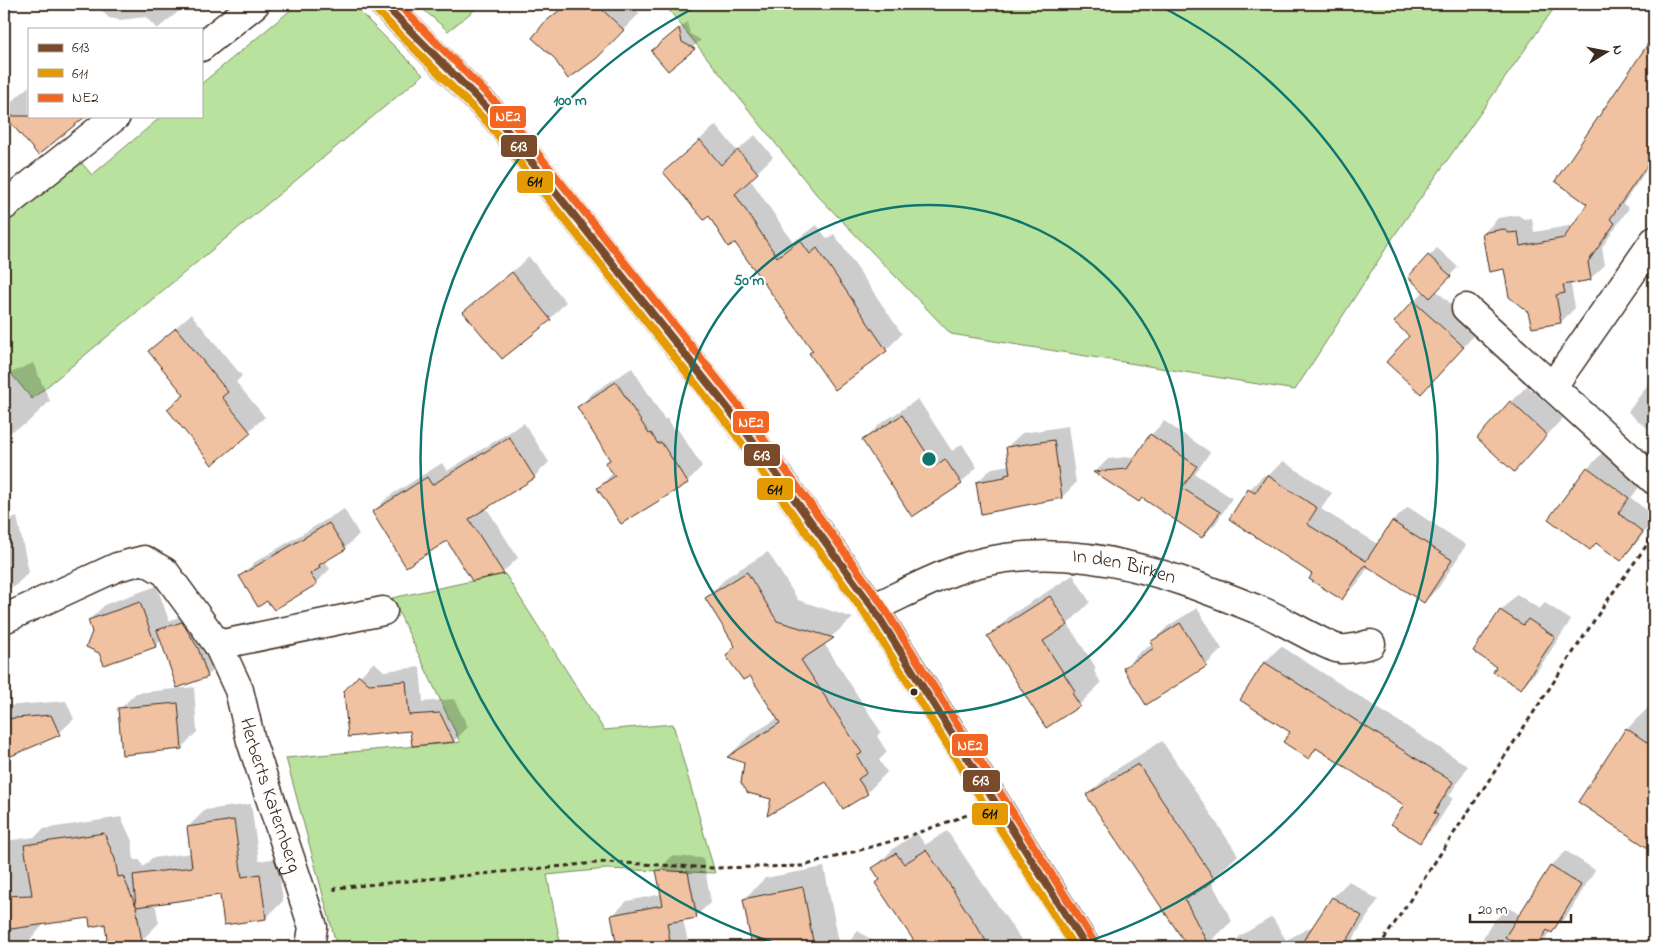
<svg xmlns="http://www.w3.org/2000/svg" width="1658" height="951" font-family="'Indie Flower',sans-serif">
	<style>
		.green { fill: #b9e29e; stroke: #7a865e }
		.shadow { fill: #0003 }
		.building { fill: #f1c2a1; stroke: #3b2a1e }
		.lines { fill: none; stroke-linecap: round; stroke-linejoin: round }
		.minor-casing { stroke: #3b2a1e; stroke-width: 31 }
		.path { stroke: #3b2a1e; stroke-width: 3; stroke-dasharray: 5 4; stroke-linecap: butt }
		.minor { stroke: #fff; stroke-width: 28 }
		.bus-1-casing { stroke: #fff; stroke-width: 11 }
		.bus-2-casing { stroke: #fff; stroke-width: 11 }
		.bus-3-casing { stroke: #fff; stroke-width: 11 }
		.bus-1 { stroke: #7a4b2a; stroke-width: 8 }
		.bus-2 { stroke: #e49a03; stroke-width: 8 }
		.bus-3 { stroke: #f26522; stroke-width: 8 }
		.ring { fill: none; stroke: #0f766e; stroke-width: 2.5 }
		.bus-dot { fill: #3b2a1e; stroke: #fff; stroke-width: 2 }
		.labels { text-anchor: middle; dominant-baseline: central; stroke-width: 4; stroke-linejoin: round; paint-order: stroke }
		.street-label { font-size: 20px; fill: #3b2a1e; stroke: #fff }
		.centre { fill: #0f766e; stroke: #fff; stroke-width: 2.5 }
		.ring-label { font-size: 15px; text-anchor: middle; font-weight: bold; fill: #0f766e; stroke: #fff; stroke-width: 4; stroke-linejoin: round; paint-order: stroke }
		.line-badge { stroke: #fff; stroke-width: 2 }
		.badge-label { font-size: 14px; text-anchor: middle; font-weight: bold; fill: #fff }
		.pale-badge-label { font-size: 14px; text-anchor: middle; font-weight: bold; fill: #111 }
	</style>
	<rect width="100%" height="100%" fill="#fff"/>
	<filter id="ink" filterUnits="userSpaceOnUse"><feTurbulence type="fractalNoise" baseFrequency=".02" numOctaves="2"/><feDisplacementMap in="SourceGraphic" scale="10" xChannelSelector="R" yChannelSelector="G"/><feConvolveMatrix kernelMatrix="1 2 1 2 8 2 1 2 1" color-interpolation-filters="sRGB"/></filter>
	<g filter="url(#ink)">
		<!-- green -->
		<path class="green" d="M298 4H352L423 75 32 399 4 365V224L80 161 92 175 162 116H201V84Z
			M417 4H482L448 31Z
			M664 4H1557L1396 233 1295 390 951 334 816 194Z
			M505 574 604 730 673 724 715 873 606 869 547 875 561 947H337L286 758 460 742 392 598Z"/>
		<!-- shadow -->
		<path class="shadow" d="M95 4H188L157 29 146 17 120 20 109 18Z
			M566 4H628L640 13 596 57 558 12Z
			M1649 4H1654V8L1651 9Z
			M687 22 690 34 701 40 668 69 653 51Z
			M1654 41V159L1623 204 1629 208 1602 247 1605 265 1590 279 1575 282 1571 285 1575 308 1561 322 1530 312 1484 233 1498 218 1518 215 1524 219 1532 218 1534 232 1574 225 1589 204 1644 52Z
			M29 86V116L38 154 4 113V109Z
			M716 125 737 151 755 135 773 157 750 179 793 242 817 225 827 239 834 234 902 334 886 350H814L735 241 664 172Z
			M4 162 8 167 4 171Z
			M1437 248 1458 267 1436 290 1479 330 1437 376 1411 336 1396 321 1424 291 1409 277Z
			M529 257 566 302 550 319 465 312Z
			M191 314 242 376 236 382 265 417 212 463 168 409 184 394 149 351Z
			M33 363 50 401 26 424 4 435V376Z
			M632 368 665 420 667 418 674 429 677 428 702 466 687 482 598 488 614 472 606 463 611 459 578 407 594 392Z
			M1654 376V428H1647L1628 412Z
			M1527 386 1563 418 1530 454 1511 402Z
			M918 399 952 451 962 444 977 467 961 483 864 440 880 424Z
			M1164 421 1210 452 1195 474 1232 498 1216 523 1202 537 1143 497 1139 501 1095 472 1108 459 1137 456 1151 435Z
			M524 423 549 462 534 477 486 507 518 558 503 572 447 539 373 512 388 497 442 463 447 471Z
			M1068 426 1076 483 1062 497 977 482 992 468 1010 465 1007 447 1022 433Z
			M1602 453 1642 483 1631 498 1654 516V519L1635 545 1621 559 1588 468Z
			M1283 461 1332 493 1321 509 1378 544 1392 522 1408 507 1466 545 1439 587 1424 602 1369 566 1357 584 1342 599 1314 573 1249 490 1264 475 1267 477Z
			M344 509 359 534 345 548 325 561 330 569 316 583 268 599 241 576 255 562Z
			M17 517 29 572 14 587 4 589V520Z
			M768 552 798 600 853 618 824 643 881 732 877 736 887 752 879 760 887 772 867 793 826 780 772 798 746 762 729 756 749 736 778 718 706 598 727 577Z
			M1073 575 1090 602 1068 624 1096 668 1094 671 1101 683 1079 705 989 637 1011 615Z
			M157 586 169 621 195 610 220 663 207 676 162 639 156 646 105 664 89 620 106 604Z
			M1517 594 1539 609 1545 603 1571 620 1537 671 1521 688 1498 667 1475 651 1501 611Z
			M1197 608 1222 649 1206 665 1124 668 1140 652 1153 644 1152 642 1168 626Z
			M1281 646 1468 766 1449 796 1453 798 1436 825 1420 841 1405 804 1318 748 1309 757 1292 732 1242 699 1265 662Z
			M374 662 384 671 420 667 423 702 454 699 468 727 454 741 413 744 411 730 360 676Z
			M194 687 197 732 181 748 120 709 136 693Z
			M66 701 74 719 59 733 4 758V706Z
			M1649 707 1654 711V850L1580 801 1627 729Z
			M1162 741 1238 855 1211 881 1232 921 1205 947H1189L1088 795 1112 772Z
			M251 804 259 861 277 858 283 901 266 918 221 894 155 903 159 923 142 940 90 916 45 923 28 942 4 946V841L35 837 43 829 121 817 132 841 134 860H140L143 867 152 858 192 853 188 827 205 810Z
			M947 831 1026 947H920L877 883 881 879 874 868 894 848 917 833 925 845Z
			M1566 851 1595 870 1567 916 1551 931 1540 947H1477L1493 922 1508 907 1520 915 1551 866Z
			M672 856 703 858 711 902 696 916 683 919 689 947H618L612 916 627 901 662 894 658 871Z
			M824 867 840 947H754L744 899 765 878Z
			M1349 881 1378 900 1348 947H1229L1240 936 1272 917 1286 940 1315 925 1333 897Z
			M858 931 881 946 880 947H845Z"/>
		<!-- building -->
		<path class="building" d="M567 4H596L624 30 597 58 568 79 553 57 532 38 544 23Z
			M679 28 682 42 695 49 668 71 651 51Z
			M1654 35V155L1610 219 1615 223 1588 262 1591 280 1563 285 1565 293 1556 295 1561 323 1532 328 1528 312 1509 297 1504 269 1489 272 1482 233 1503 229 1509 233 1518 232 1520 246 1564 238 1587 204 1555 181Z
			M5 116H86L38 155Z
			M700 140 721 165 738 150 758 173 735 194 777 257 800 240 810 254 817 248 887 351 835 390 809 353 813 351 735 243 728 247 709 216 704 220 663 172Z
			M1428 255 1451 276 1430 298 1408 277Z
			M512 272 551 320 502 359 463 312Z
			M1413 301 1464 347 1421 394 1386 362 1409 336 1394 322Z
			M176 328 228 392 222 397 251 433 212 465 167 409 184 395 148 351Z
			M616 382 649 434 651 433 658 444 661 442 688 483 621 524 597 488 615 476 605 463 610 460 577 407Z
			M1510 401 1547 435 1514 472 1477 438Z
			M902 415 935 466 945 459 962 484 912 517 862 440Z
			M1150 434 1197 466 1182 488 1220 512 1202 538 1142 498 1139 502 1093 472 1127 469Z
			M509 437 535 478 469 519 504 574 472 581 447 541 406 567 372 512 427 477 432 485Z
			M1054 440 1062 498 981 514 976 482 1005 477V475L1010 474 1006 447Z
			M1587 467 1629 498 1618 513 1643 532 1621 561 1596 543 1590 550 1548 519Z
			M1267 475 1317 508 1307 524 1366 561 1392 521 1452 560 1424 603 1365 565 1342 600 1309 579 1312 574 1229 519 1248 489 1255 493Z
			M329 523 346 549 319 565 320 568 310 574 317 584 274 610 267 601 258 607 239 576Z
			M747 572 777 621 834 638 801 660 862 753 857 756 867 773 858 779 868 794 843 809 826 782 767 816 771 799 748 793 741 783 744 763 727 757 780 723 750 676 743 680 726 656 735 646 705 598Z
			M1050 596 1068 625 1043 641 1075 691 1072 693 1080 706 1046 728 987 636Z
			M140 602 156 647 104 665 99 653 86 647 92 632 88 620Z
			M1500 610 1523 625 1528 619 1555 637 1521 689 1493 672 1496 667 1473 651Z
			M182 622 198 648 208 677 177 688 157 630Z
			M1180 623 1207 666 1146 705 1123 668 1154 648 1150 642Z
			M1264 662 1453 782 1434 813 1438 815 1420 843 1391 824 1404 805 1316 748 1309 759 1283 742 1290 732 1240 700Z
			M359 675 369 684 406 681 409 715 440 713 454 742 412 746 410 731 348 737 344 691Z
			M178 703 182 749 122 755 118 708Z
			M51 715 60 735 4 759V719Z
			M1626 728 1654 747V852L1578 802Z
			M1138 764 1215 880 1185 900 1209 946 1208 947H1188L1086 795Z
			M234 820 242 877 260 874 266 919 224 925 220 895 136 907 142 942 108 947 105 924 90 927 89 918 4 930V896L32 895 24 845 104 833 115 859 118 877 123 876 136 906 133 875 192 867 187 827Z
			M926 850 944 876 990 947H918L875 883 880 880 872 868 896 853 904 864Z
			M1550 866 1581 885 1552 933 1547 930 1536 947H1522L1505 937Z
			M656 870 688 872 697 918 667 923 671 947H617L611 915 663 905Z
			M803 887 814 947H752L743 899Z
			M1332 897 1362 916 1343 947H1299Z"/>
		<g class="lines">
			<!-- minor casing -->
			<g class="minor-casing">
				<g id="minor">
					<path d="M384 4 495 116 738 421 873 608 1086 947"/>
					<path d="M201 47 255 4"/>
					<path d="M4 206 116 116"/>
					<path d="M1466 308 1654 480"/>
					<path d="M1553 386 1654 241"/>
					<path id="s1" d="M873 608C910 591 948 569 988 561 1086 541 1177 577 1266 613 1280 619 1331 649 1341 649 1350 650 1361 646 1371 644"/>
					<path id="s2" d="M4 619 117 567 144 560 165 572 218 645 239 690 251 741 313 927 310 947"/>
					<path d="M218 645 383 611"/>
				</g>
			</g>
			<!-- path -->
			<path class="path" d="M335 891V888L606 862 713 868 803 866 903 838 967 815
				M1379 947 1607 601 1654 535"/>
			<!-- minor -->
			<use href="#minor" class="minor"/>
			<!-- bus-1 casing -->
			<g class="bus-1-casing">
				<path id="bus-1" d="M384 4 495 116 738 421 873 608 1086 947"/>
			</g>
			<!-- bus-2 casing -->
			<g class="bus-2-casing">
				<path id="bus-2" d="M377 11 488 123 730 427 865 614 1074 947"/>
			</g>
			<!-- bus-3 casing -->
			<g class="bus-3-casing">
				<path id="bus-3" d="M398 4 503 110 746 415 881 603 1094 942"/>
			</g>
			<!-- bus-1 -->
			<use href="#bus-1" class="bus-1"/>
			<!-- bus-2 -->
			<use href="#bus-2" class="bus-2"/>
			<!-- bus-3 -->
			<use href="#bus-3" class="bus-3"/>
		</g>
	</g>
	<!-- distance rings -->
	<g class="ring">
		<circle cx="929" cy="459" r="254"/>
		<path d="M785 946A508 508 0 0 1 702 4M1156 4A508 508 0 0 1 1073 946"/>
	</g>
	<!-- markers -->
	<circle class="bus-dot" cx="914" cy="692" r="4.5"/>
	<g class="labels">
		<!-- street labels -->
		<g class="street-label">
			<text stroke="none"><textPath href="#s1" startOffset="262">In den Birken</textPath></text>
			<text stroke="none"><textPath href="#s2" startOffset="426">Herberts Katernberg</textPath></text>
		</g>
	</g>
	<circle cx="929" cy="459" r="8" class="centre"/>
	<g class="ring-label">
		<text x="570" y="105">100 m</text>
		<text x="749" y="285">50 m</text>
	</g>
	<g class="line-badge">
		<rect x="489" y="105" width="38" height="24" rx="5" fill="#f26522"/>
		<rect x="500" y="134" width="38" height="24" rx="5" fill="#7a4b2a"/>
		<rect x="516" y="170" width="38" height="24" rx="5" fill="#e49a03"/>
		<rect x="732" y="410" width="38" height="24" rx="5" fill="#f26522"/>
		<rect x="743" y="443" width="38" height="24" rx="5" fill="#7a4b2a"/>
		<rect x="756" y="477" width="38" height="24" rx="5" fill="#e49a03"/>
		<rect x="951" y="733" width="38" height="24" rx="5" fill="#f26522"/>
		<rect x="962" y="769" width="39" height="24" rx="5" fill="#7a4b2a"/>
		<rect x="971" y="802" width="38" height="24" rx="5" fill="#e49a03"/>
	</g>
	<g class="badge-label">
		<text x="508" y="121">NE2</text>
		<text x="519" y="151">613</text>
		<text x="751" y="427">NE2</text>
		<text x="762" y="460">613</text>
		<text x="970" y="750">NE2</text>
		<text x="981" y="785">613</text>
	</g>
	<g class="pale-badge-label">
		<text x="535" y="186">611</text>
		<text x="775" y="494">611</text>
		<text x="990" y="818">611</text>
	</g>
	<!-- margin -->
	<rect width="1658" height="951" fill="none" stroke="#fff" stroke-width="20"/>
	<rect x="10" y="10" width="1638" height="931" fill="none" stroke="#3b2a1e" stroke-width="2" filter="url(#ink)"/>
	<!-- legend -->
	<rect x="28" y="28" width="175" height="90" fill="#ffffff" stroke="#b1aaa5"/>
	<rect x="38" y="44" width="25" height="8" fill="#7a4b2a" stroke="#b1aaa5"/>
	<text x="72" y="52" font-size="15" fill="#3b2a1e">613</text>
	<rect x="38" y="69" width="25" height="8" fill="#e49a03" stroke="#b1aaa5"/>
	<text x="72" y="78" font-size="15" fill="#3b2a1e">611</text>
	<rect x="38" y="94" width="25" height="8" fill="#f26522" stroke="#b1aaa5"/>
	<text x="72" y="102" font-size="15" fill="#3b2a1e">NE2</text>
	<!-- north arrow -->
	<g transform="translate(1606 52) rotate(80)" stroke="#ffffff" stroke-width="4" paint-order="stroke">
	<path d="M0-4L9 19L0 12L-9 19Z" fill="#3b2a1e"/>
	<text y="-8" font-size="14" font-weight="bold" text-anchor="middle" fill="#3b2a1e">N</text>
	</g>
	<!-- scale -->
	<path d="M1470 914v8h101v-8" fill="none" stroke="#3b2a1e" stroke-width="2.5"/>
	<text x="1478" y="914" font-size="15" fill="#3b2a1e" stroke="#ffffff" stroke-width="4" paint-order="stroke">20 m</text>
</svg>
